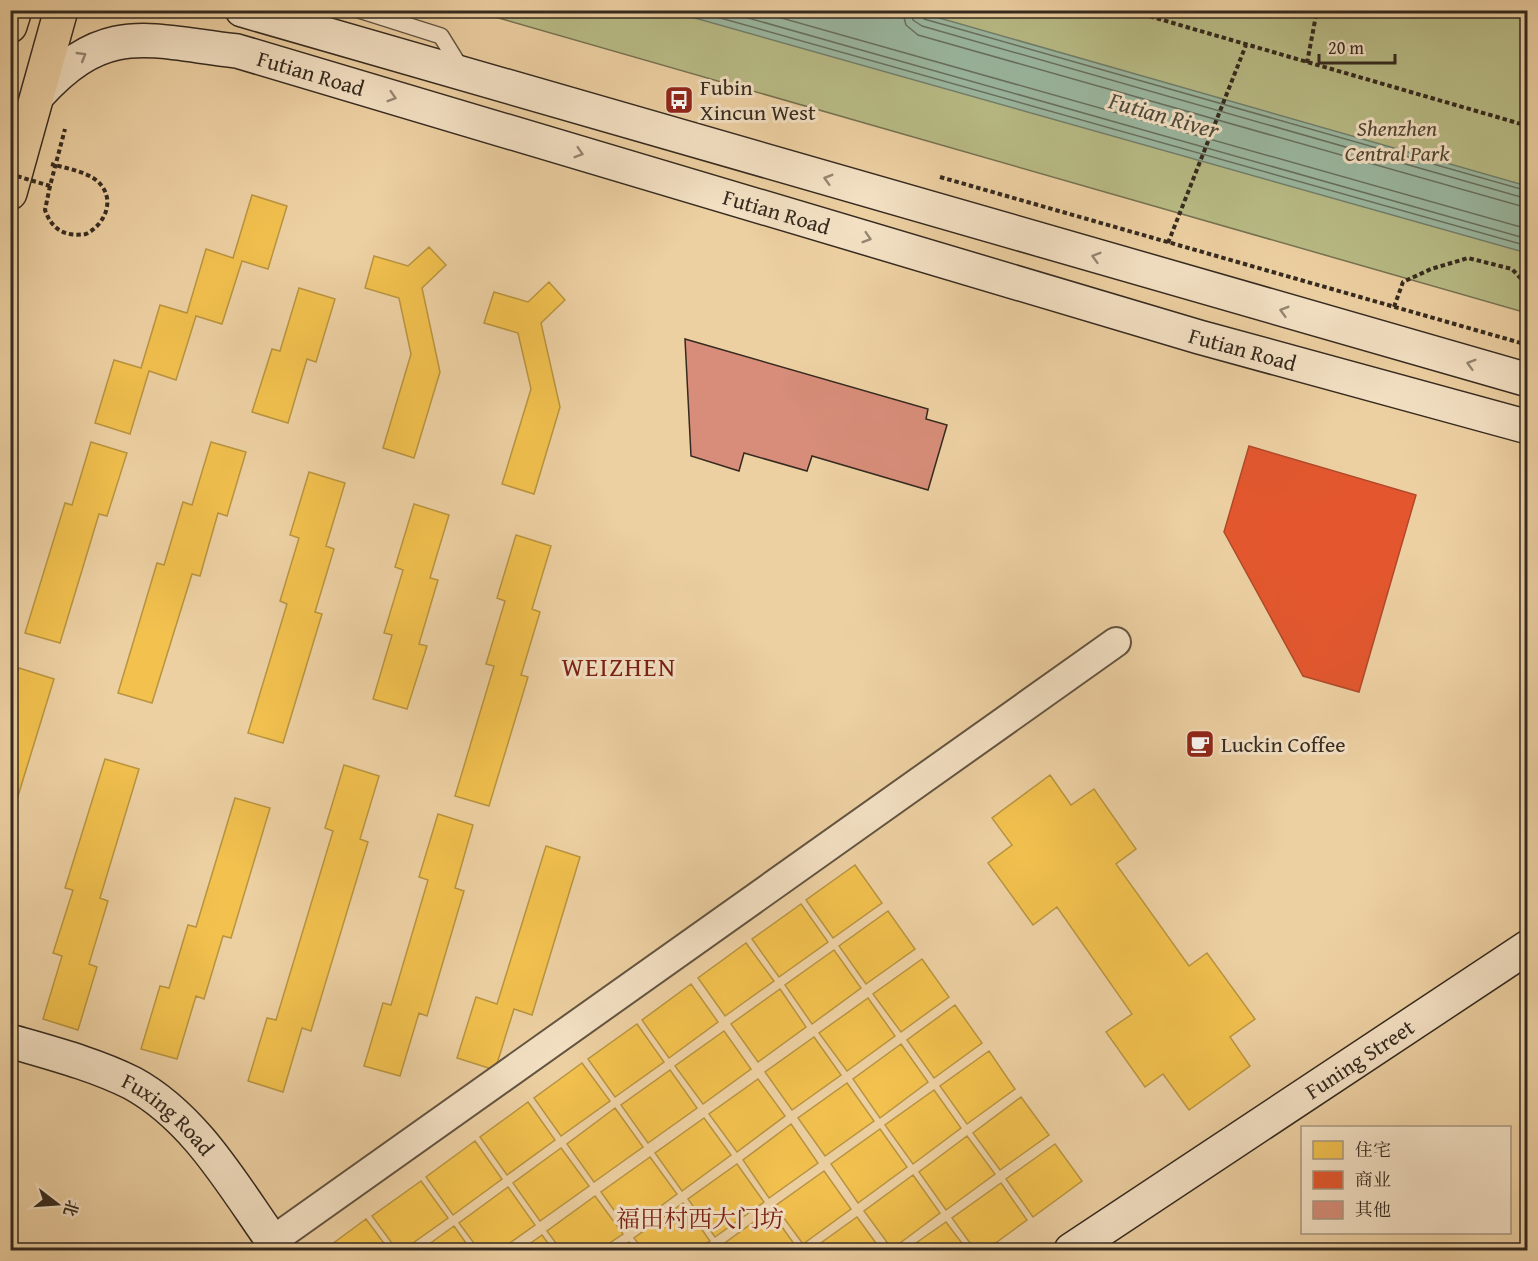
<svg xmlns="http://www.w3.org/2000/svg" width="1538" height="1261" font-family="'Gentium Book Plus','Noto Serif SC',serif">
	<style>
		.green { fill: #b8bb85; stroke: #767252; stroke-width: 1.5 }
		.water { fill: #9ab7a0; stroke: #727f6c; stroke-width: 1.5 }
		.homes { fill: #f2c14e; stroke: #b99440; stroke-width: 1.5 }
		.shops { fill: #e4572e; stroke: #b04a2a; stroke-width: 1.5 }
		.lines { fill: none; stroke-linecap: round; stroke-linejoin: round }
		.shore { stroke: #687060; stroke-width: 1.5 }
		.building { fill: #d78d79; stroke: #352a1f; stroke-width: 1.5 }
		.lane-casing { stroke: #635440; stroke-width: 18 }
		.street-casing { stroke: #635440; stroke-width: 32 }
		.secondary-casing { stroke: #352a1f; stroke-width: 36 }
		.primary-casing { stroke: #352a1f; stroke-width: 36 }
		.highway-casing { stroke: #352a1f; stroke-width: 36 }
		.path { stroke: #352a1f; stroke-width: 4; stroke-dasharray: 4.5 3; stroke-linecap: butt }
		.lane { stroke: #f3e0c3; stroke-width: 15 }
		.street { stroke: #f3e0c3; stroke-width: 28 }
		.secondary { stroke: #f3e0c3; stroke-width: 33 }
		.primary { stroke: #edd0a2; stroke-width: 33 }
		.highway { stroke: #edd0a2; stroke-width: 33 }
		.path-bridge { stroke: #352a1f; stroke-width: 4; stroke-dasharray: 4.5 3; stroke-linecap: butt }
		.oneway { stroke: #948571 }
		.labels { text-anchor: middle; dominant-baseline: central; stroke-width: 6; stroke-linejoin: round; paint-order: stroke }
		.street-label { font-size: 22px; fill: #352a1f; stroke: #f3e0c3 }
		.poi-label { font-size: 22px; fill: #352a1f; stroke: #f3e0c3; text-anchor: start }
		.park-label { font-size: 22px; font-style: italic; fill: #4f4733; stroke: #f3e0c3 }
		.water-label { font-size: 24px; font-style: italic; fill: #4e4d3f; stroke: #f3e0c3 }
		.neighbourhood-label { font-size: 24px; fill: #7a1f14; stroke: #f3e0c3 }
		.quarter-label { font-size: 26px; letter-spacing: 1.5px; fill: #7a1f14; stroke: #f3e0c3 }
	</style>
	<rect width="100%" height="100%" fill="#edd0a2"/>
	<filter id="stains"><feTurbulence type="fractalNoise" baseFrequency=".00333" numOctaves="4"/><feColorMatrix values="0 0 0 0 .2 0 0 0 0 .09 0 0 0 0 .02 0 0 0 .5 -.17"/></filter>
	<radialGradient id="worn" r=".72"><stop offset=".6" stop-color="#630" stop-opacity="0"/><stop offset="1" stop-color="#630" stop-opacity=".3"/></radialGradient>
	<!-- green -->
	<path class="green" d="M474 11H1527V313Z"/>
	<!-- water -->
	<path class="water" d="M670 11H915L1527 186V253Z"/>
	<!-- homes -->
	<path class="homes" d="M252 195 287 206 268 269 242 261 222 324 196 316 176 380 149 371 130 434 95 423 114 360 141 368 160 305 187 313 206 249 233 258Z
		M429 247 446 265 422 288 440 372 414 458 383 448 411 354 399 298 365 288 374 256 408 266Z
		M549 282 565 300 541 323 560 407 534 494 502 484 531 389 518 333 484 323 494 292 528 302Z
		M299 288 335 299 316 362 307 359 288 423 252 412 272 349 280 351Z
		M91 442 127 453 107 516 99 514 60 643 25 633 65 503 72 505Z
		M211 442 246 452 227 516 218 513 200 576 192 574 152 703 118 693 157 563 164 565 183 502 192 505Z
		M309 472 345 483 326 546 334 549 315 612 322 614 283 743 248 733 287 604 280 601 299 538 290 535Z
		M414 504 449 515 430 578 438 580 419 644 427 646 407 709 373 699 392 635 384 633 403 570 395 567Z
		M516 535 551 546 532 609 540 612 521 675 528 677 489 806 455 796 494 666 486 664 505 601 497 598Z
		M19 668 54 679 10 822V697Z
		M105 759 139 769 100 898 108 901 89 964 97 967 78 1030 43 1019 62 956 53 953 73 890 65 888Z
		M344 765 379 776 360 839 368 842 311 1031 302 1028 283 1092 248 1081 267 1018 276 1020 333 831 325 828Z
		M1050 775 1071 805 1094 789 1136 849 1116 864 1189 966 1207 953 1255 1019 1230 1037 1250 1066 1189 1110 1163 1074 1145 1087 1106 1032 1132 1014 1057 907 1033 925 988 863 1012 845 992 818Z
		M235 798 270 808 231 938 223 936 204 999 196 996 177 1059 141 1049 160 986 169 988 188 925 196 927Z
		M438 814 473 825 455 888 464 891 427 1016 419 1013 400 1076 364 1066 383 1003 391 1005 428 880 419 877Z
		M546 846 580 857 532 1015 514 1009 495 1070 457 1058 476 997 497 1004Z
		M855 865 882 903 833 938 806 900Z
		M801 904 828 942 779 977 752 939Z
		M888 911 915 949 866 984 839 946Z
		M746 943 774 981 725 1016 698 978Z
		M834 950 861 988 812 1024 785 985Z
		M922 959 949 997 901 1032 873 994Z
		M691 984 718 1022 669 1058 642 1020Z
		M780 989 806 1027 758 1062 731 1024Z
		M868 998 895 1036 847 1071 819 1033Z
		M955 1005 982 1043 934 1078 907 1040Z
		M637 1024 664 1062 615 1097 588 1059Z
		M724 1031 751 1069 703 1104 675 1066Z
		M814 1037 841 1075 792 1110 765 1072Z
		M901 1044 928 1082 880 1118 853 1079Z
		M989 1051 1015 1089 967 1124 940 1086Z
		M582 1063 610 1101 561 1136 534 1098Z
		M670 1070 697 1108 648 1143 621 1105Z
		M758 1079 785 1116 737 1152 709 1114Z
		M847 1083 874 1121 825 1156 798 1118Z
		M934 1090 961 1128 913 1164 885 1125Z
		M1021 1097 1049 1135 1000 1170 973 1133Z
		M528 1102 555 1140 507 1175 480 1137Z
		M615 1108 643 1147 594 1182 567 1144Z
		M704 1118 731 1155 682 1191 655 1153Z
		M791 1124 818 1163 769 1198 743 1160Z
		M880 1129 907 1167 858 1203 831 1164Z
		M967 1136 995 1174 946 1210 919 1172Z
		M475 1141 502 1179 453 1215 426 1177Z
		M1055 1144 1082 1181 1033 1217 1006 1179Z
		M561 1148 589 1186 540 1221 513 1183Z
		M650 1157 677 1194 628 1230 601 1192Z
		M737 1164 764 1202 715 1237 688 1199Z
		M824 1171 851 1209 803 1244 775 1206Z
		M913 1175 940 1213 892 1249 864 1211Z
		M421 1181 448 1218 403 1250H397L372 1216Z
		M1001 1183 1027 1220 986 1250H975L952 1218Z
		M508 1187 535 1225 500 1250H479L459 1223Z
		M595 1196 623 1234 599 1250H561L547 1231Z
		M683 1203 710 1241 696 1250H643L634 1238Z
		M770 1210 797 1248 794 1250H725L722 1245Z
		M857 1217 881 1250H811Z
		M366 1219 389 1250H324Z
		M946 1222 967 1250H906Z
		M454 1226 471 1250H421Z
		M542 1235 553 1250H521Z
		M629 1242 635 1250H617Z"/>
	<!-- shops -->
	<path class="shops" d="M1249 446 1416 495 1359 692 1303 676 1224 532Z"/>
	<g class="lines">
		<!-- shore -->
		<path class="shore" d="M692 10 1528 246
			M720 10 1528 239
			M753 10 1528 229
			M902 10 906 25 918 35 1528 208
			M911 10 913 20 922 26 1528 199
			M919 10 924 19 1528 191"/>
	</g>
	<!-- building -->
	<path class="building" d="M685 339 928 409 926 419 947 425 928 490 812 456 807 471 744 453 739 471 691 456Z"/>
	<g class="lines">
		<!-- lane casing -->
		<g class="lane-casing">
			<path id="lane" d="M359 10 441 36 462 70"/>
		</g>
		<!-- street casing -->
		<g class="street-casing">
			<path id="street" d="M272 1241 1116 642"/>
		</g>
		<!-- secondary casing -->
		<g class="secondary-casing">
			<g id="secondary">
				<path d="M242 10 1528 380"/>
				<path id="s1" d="M38 95C106 20 148 41 237 51L1199 337 1528 427"/>
				<path id="s2" d="M10 1041C51 1053 94 1064 132 1083 198 1119 236 1191 279 1250"/>
				<path id="s3" d="M1071 1250 1528 947"/>
			</g>
		</g>
		<!-- primary casing -->
		<g class="primary-casing">
			<path id="primary" d="M10 193 61 10"/>
		</g>
		<!-- highway casing -->
		<g class="highway-casing">
			<path id="highway" d="M10 26 15 10"/>
		</g>
		<!-- path -->
		<path class="path" d="M1128 10 1528 126
			M1307 63 1317 10
			M940 177 1528 345
			M50 186 45 210C52 230 65 237 86 234 106 224 117 197 96 180 84 171 65 168 51 164
			M1168 243 1246 45
			M1394 307 1403 282 1431 269 1468 258 1512 269 1528 286"/>
		<!-- lane -->
		<use href="#lane" class="lane"/>
		<!-- street -->
		<use href="#street" class="street"/>
		<!-- secondary -->
		<use href="#secondary" class="secondary"/>
		<!-- primary -->
		<use href="#primary" class="primary"/>
		<!-- highway -->
		<use href="#highway" class="highway"/>
		<!-- path-bridge -->
		<path class="path-bridge" d="M10 174 50 186 65 129"/>
	</g>
	<!-- one-way arrows -->
	<defs><path id="oneway-chevron" d="M-2-3.5L2.5 0L-2 3.5" fill="none" stroke-width="1.6" stroke-linecap="round" stroke-linejoin="round" transform="scale(1.5)"/></defs>
	<g class="oneway">
		<use href="#oneway-chevron" transform="translate(82 56) rotate(-31)"/>
		<use href="#oneway-chevron" transform="translate(392 97) rotate(17)"/>
		<use href="#oneway-chevron" transform="translate(579 153) rotate(17)"/>
		<use href="#oneway-chevron" transform="translate(828 179) rotate(-164)"/>
		<use href="#oneway-chevron" transform="translate(867 238) rotate(17)"/>
		<use href="#oneway-chevron" transform="translate(1096 257) rotate(-164)"/>
		<use href="#oneway-chevron" transform="translate(1284 311) rotate(-164)"/>
		<use href="#oneway-chevron" transform="translate(1471 364) rotate(-164)"/>
	</g>
	<!-- icons -->
	<defs>
		<g id="bus-square" transform="scale(1.5)"><rect x="-9" y="-9" width="18" height="18" rx="4" fill="#8f2418" stroke="#f3e0c3"/><path d="M-5-6H5V4H4V6H2V4H-2V6H-4V4H-5ZM-3.5-4V0h7V-4ZM-3.5 1.2v1.5H-2V1.2ZM2 1.2v1.5H3.5V1.2Z" fill="#fff"/></g>
		<g id="cafe-square" transform="scale(1.5)"><rect x="-9" y="-9" width="18" height="18" rx="4" fill="#8f2418" stroke="#f3e0c3"/><path d="M-5.5-4.5H6V0H3Q3 3.5 0 3.5H-2.5Q-5.5 3.5-5.5 0ZM3-3.2v2h1.7v-2ZM-6 4.5H4V6H-6Z" fill="#fff"/></g>
	</defs>
	<g fill-rule="evenodd">
		<use href="#bus-square" x="679" y="100"/>
		<use href="#cafe-square" x="1200" y="744"/>
	</g>
	<g class="labels">
		<!-- street labels -->
		<g class="street-label">
			<text stroke="none"><textPath href="#s1" startOffset="294">Futian Road</textPath></text>
			<text stroke="none"><textPath href="#s1" startOffset="780">Futian Road</textPath></text>
			<text stroke="none"><textPath href="#s1" startOffset="1266">Futian Road</textPath></text>
			<text stroke="none"><textPath href="#s3" startOffset="346">Funing Street</textPath></text>
			<text stroke="none"><textPath href="#s2" startOffset="177">Fuxing Road</textPath></text>
		</g>
		<!-- poi labels -->
		<g class="poi-label">
			<text x="700" y="87">Fubin<tspan x="700" dy="25">Xincun West</tspan></text>
			<text x="1221" y="744">Luckin Coffee</text>
		</g>
		<!-- park labels -->
		<g class="park-label">
			<text x="1397" y="128">Shenzhen<tspan x="1397" dy="25">Central Park</tspan></text>
		</g>
		<!-- water labels -->
		<g class="water-label">
			<text transform="translate(1164 115) rotate(16)">Futian River</text>
		</g>
		<!-- neighbourhood labels -->
		<g class="neighbourhood-label">
			<text x="700" y="1218">福田村西大门坊</text>
		</g>
		<!-- quarter labels -->
		<g class="quarter-label">
			<text x="619" y="666">WEIZHEN</text>
		</g>
	</g>
	<!-- margin -->
	<rect width="1538" height="1261" fill="none" stroke="#edd0a2" stroke-width="36"/>
	<rect x="12" y="12" width="1514" height="1237" fill="none" stroke="#352a1f" stroke-width="3"/>
	<rect x="18" y="18" width="1502" height="1225" fill="none" stroke="#352a1f" stroke-width="1.5"/>
	<!-- legend -->
	<rect x="1301" y="1126" width="210" height="108" fill="#f3e0c3" stroke="#a79781" stroke-width="1.5"/>
	<rect x="1313" y="1141" width="30" height="18" fill="#f2c14e" stroke="#a79781" stroke-width="1.5"/>
	<text x="1355" y="1156" font-size="18" fill="#352a1f">住宅</text>
	<rect x="1313" y="1171" width="30" height="18" fill="#e4572e" stroke="#a79781" stroke-width="1.5"/>
	<text x="1355" y="1186" font-size="18" fill="#352a1f">商业</text>
	<rect x="1313" y="1201" width="30" height="18" fill="#d78d79" stroke="#a79781" stroke-width="1.5"/>
	<text x="1355" y="1216" font-size="18" fill="#352a1f">其他</text>
	<!-- north arrow -->
	<g transform="translate(57 1204) rotate(107)" stroke="#f3e0c3" stroke-width="4.5" paint-order="stroke">
	<path d="M0-4.5L10 22L0 15L-10 22Z" fill="#352a1f"/>
	<text y="-9" font-size="16" font-weight="bold" text-anchor="middle" fill="#352a1f">北</text>
	</g>
	<!-- scale -->
	<path d="M1319 54v9h76v-9" fill="none" stroke="#352a1f" stroke-width="3"/>
	<text x="1328" y="54" font-size="18" fill="#352a1f" stroke="#f3e0c3" stroke-width="4.5" paint-order="stroke">20 m</text>
	<rect width="100%" height="100%" filter="url(#stains)"/>
	<rect width="100%" height="100%" fill="url(#worn)"/>
</svg>
